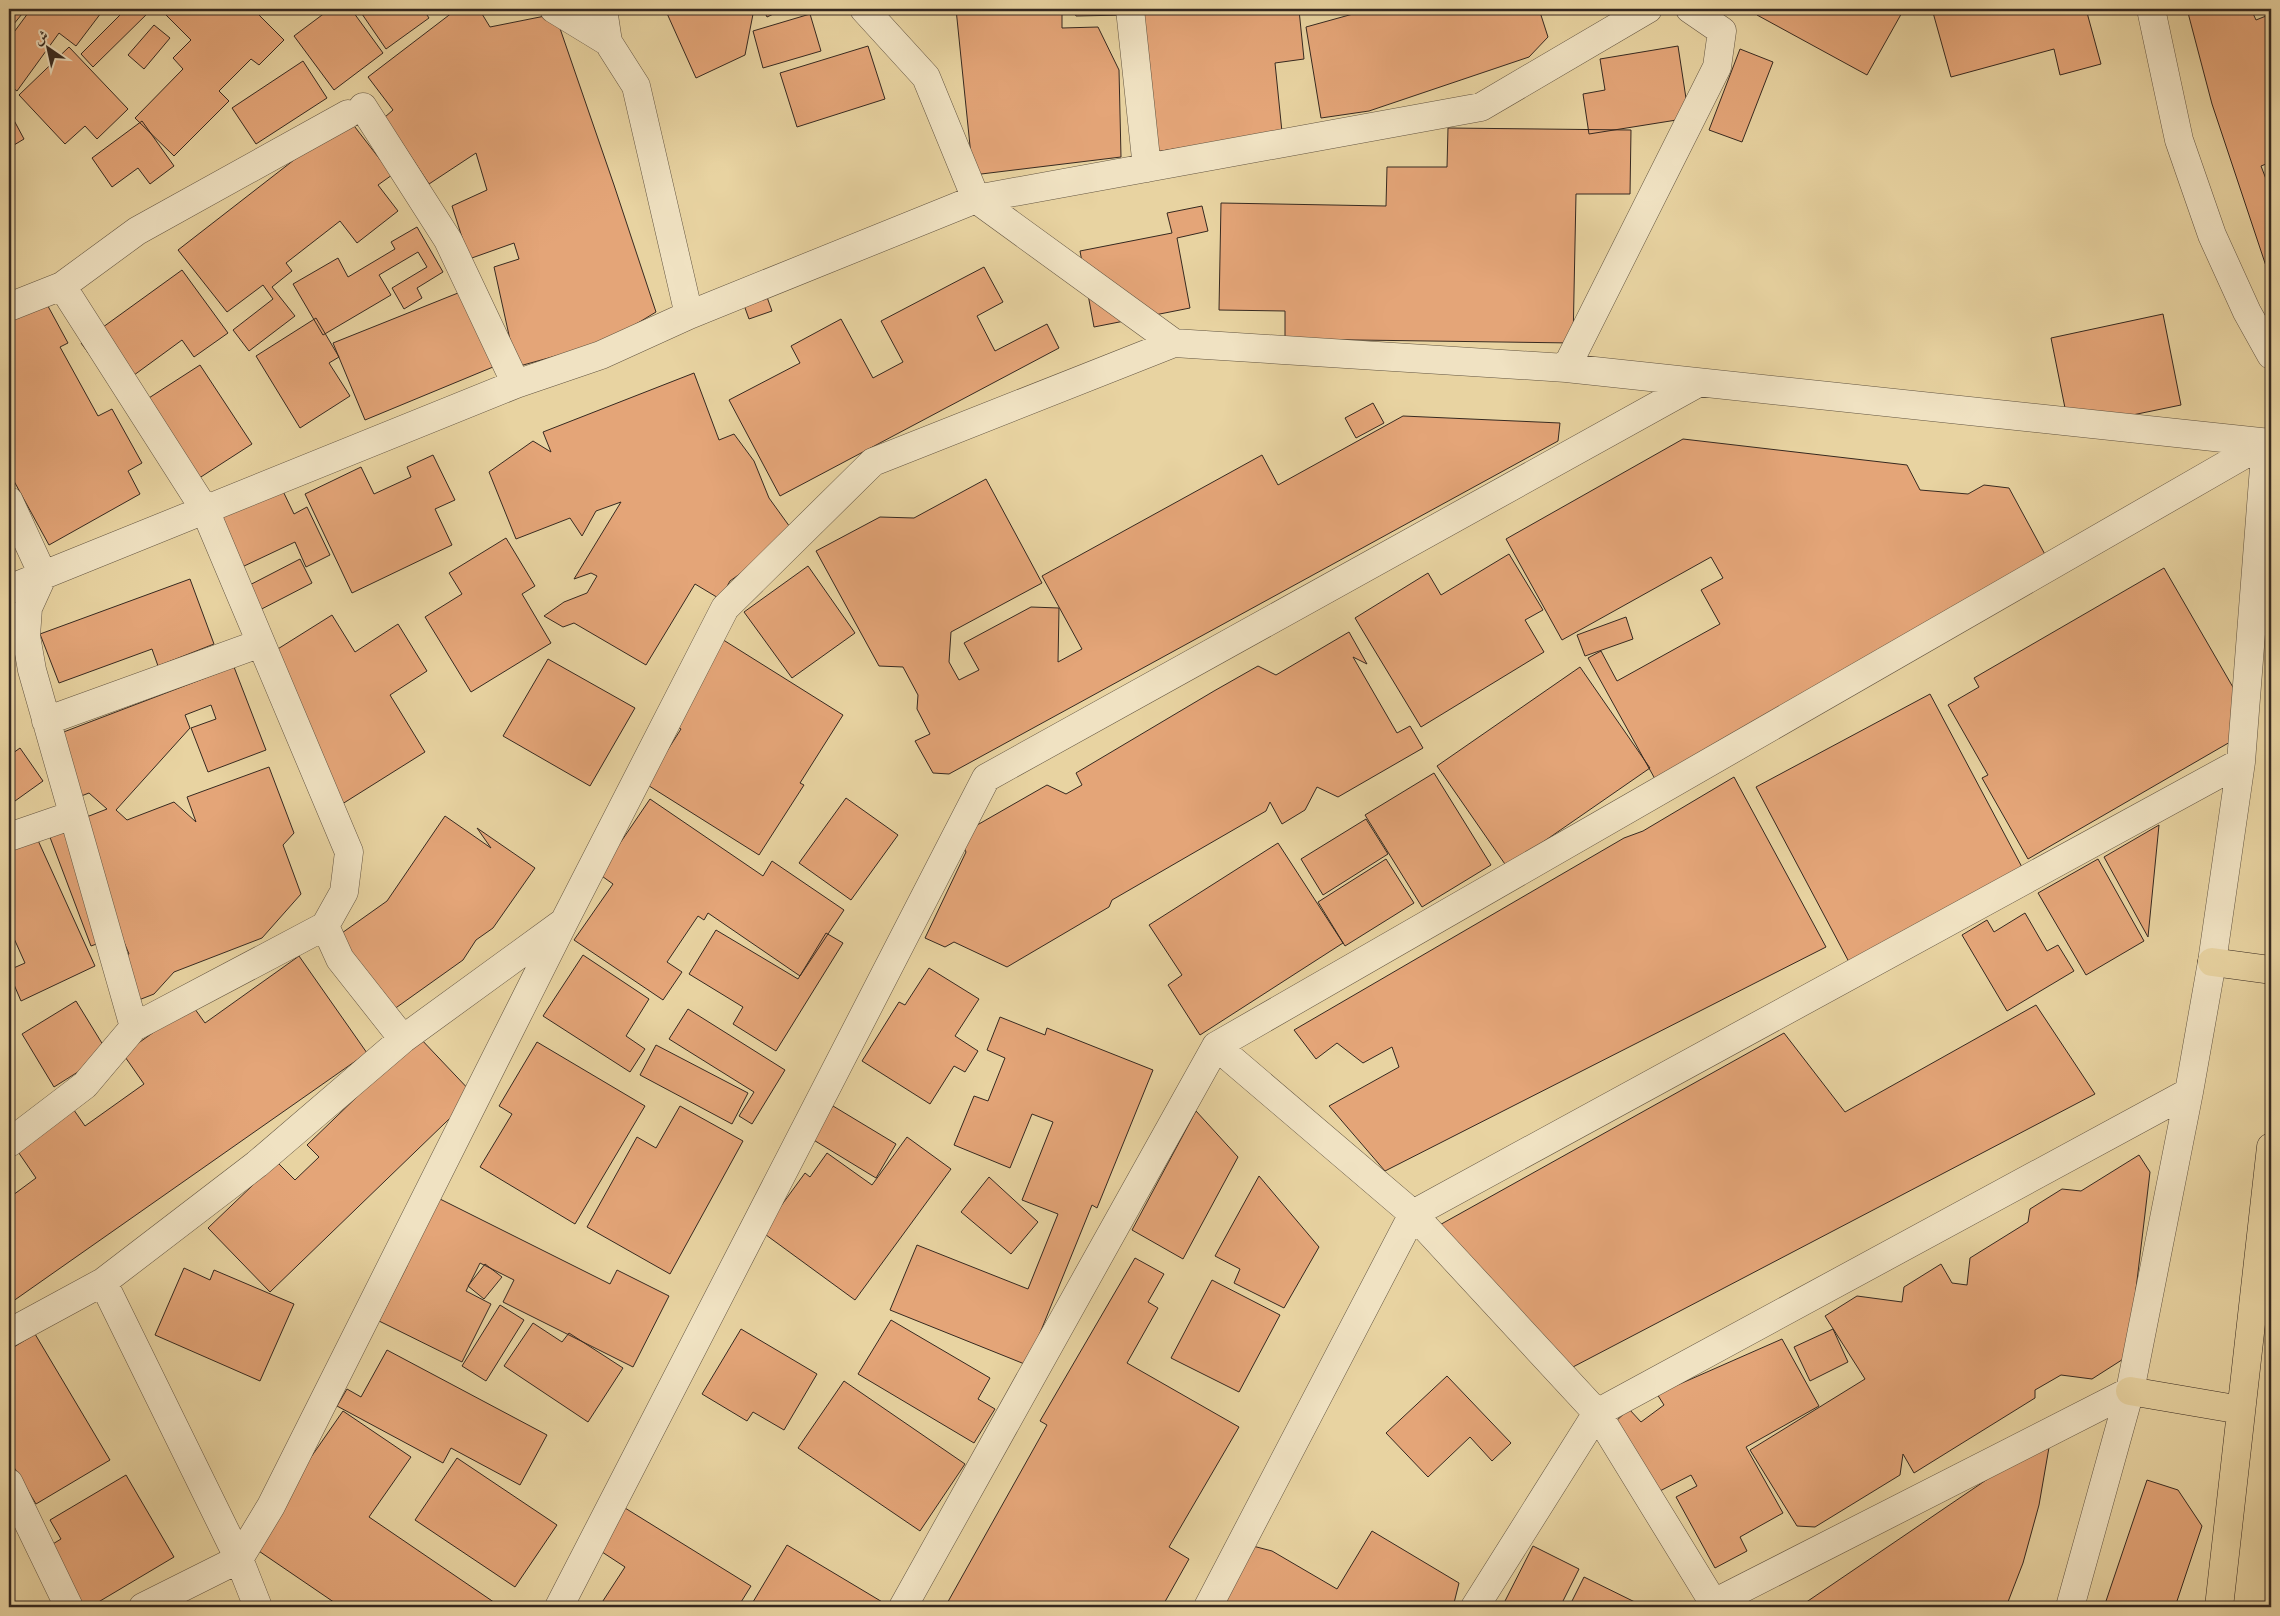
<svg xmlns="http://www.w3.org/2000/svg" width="2280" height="1616" font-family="'EB Garamond',Amiri,serif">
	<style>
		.building { fill: #e4a578; stroke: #362920 }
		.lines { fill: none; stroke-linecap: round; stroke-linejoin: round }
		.minor-casing { stroke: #625440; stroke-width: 29 }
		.major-casing { stroke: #362920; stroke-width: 29 }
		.minor { stroke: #f0e2c2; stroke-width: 28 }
		.major { stroke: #e8d3a1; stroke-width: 28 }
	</style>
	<rect width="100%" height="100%" fill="#e8d3a1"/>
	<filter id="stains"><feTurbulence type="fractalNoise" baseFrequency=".004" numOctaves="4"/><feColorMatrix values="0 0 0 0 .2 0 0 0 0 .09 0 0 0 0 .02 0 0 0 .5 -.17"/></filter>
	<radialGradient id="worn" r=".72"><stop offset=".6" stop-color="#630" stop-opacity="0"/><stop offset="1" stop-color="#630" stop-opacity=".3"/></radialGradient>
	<!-- building -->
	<path class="building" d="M9 9H26L9 30Z
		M31 9H104L76 46 59 33 17 91 9 85V39Z
		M126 9H152L93 67 81 54Z
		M160 9H253L284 40 259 65 251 59 219 91 229 101 174 156 135 118 183 69 173 58 191 40Z
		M330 9H351L383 53 334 90 294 36Z
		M370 9H423L429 18 386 49 362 14Z
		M457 9H479L490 27 555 14 614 185 656 312 575 361 570 352 516 367 494 267 519 259 514 243 469 259 452 206 487 190 476 153 429 184 385 117 393 110 368 77Z
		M665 9H754L745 55 696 78Z
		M763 9H784L767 17Z
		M956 9H1062V28L1098 27 1119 70 1121 157 973 175Z
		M1072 9H1125V15L1076 16Z
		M1138 9H1279V13L1299 10 1304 59 1275 63 1282 132 1155 152Z
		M1371 9H1539L1548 37 1529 57 1369 111 1321 118 1306 27Z
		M1761 9H1904L1867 75 1757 15Z
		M1932 9H2086L2101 64 2060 75 2054 49 1951 77Z
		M2187 9H2251L2256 20 2271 14V162L2261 166 2271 192V281L2212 104Z
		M810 14 821 51 763 68 753 31Z
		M154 25 170 38 144 69 128 55Z
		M868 46 885 99 797 127 780 73Z
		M1678 46 1689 118 1589 134 1583 94 1605 90 1600 59Z
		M69 47 128 109 97 139 85 126 65 144 19 95Z
		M1740 49 1773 62 1742 142 1709 130Z
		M303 61 327 98 256 144 232 108Z
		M9 111 24 139 9 148Z
		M348 118 392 175 378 185 398 211 357 243 340 221 286 263 292 271 272 287 295 316 249 351 233 330 273 299 263 285 227 312 178 250Z
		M142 121 174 166 150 184 138 168 112 187 92 158Z
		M1448 128 1631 130 1630 194H1576L1573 343 1285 339V311L1219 310 1221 203 1386 206 1387 167H1447Z
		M1202 206 1208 231 1177 238 1190 308 1094 327 1080 251 1172 233 1167 213Z
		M417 227 443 272 417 288 422 298 404 309 392 288 427 267 418 252 379 275 391 295 323 335 293 284 338 258 348 277 395 249 391 242Z
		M984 267 1003 302 977 316 995 351 1047 324 1059 348 780 496 729 400 800 363 791 346 841 319 873 378 903 362 881 321Z
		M182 270 228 333 194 357 182 340 115 389 81 343Z
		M763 286 772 311 749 319 740 294Z
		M463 291 493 367 365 420 333 343Z
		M43 297 68 343 60 347 98 416 112 409 142 463 128 471 140 494 49 545 9 472V316Z
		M2163 314 2181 405 2069 428 2051 338Z
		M316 318 339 357 329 363 350 396 300 428 256 356Z
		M200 365 252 444 190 484 138 405Z
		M694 373 719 440 734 434 754 461 769 498 795 534 730 581 720 599 695 584 646 665 574 623 563 627 544 616 564 602 587 593 597 576 591 573 574 579 621 502 596 511 582 536 570 518 516 539 489 472 533 441 551 452 543 432Z
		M1373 403 1384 423 1356 438 1345 418Z
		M1403 416 1560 423 1558 441 949 774 933 773 915 741 930 734 917 709 918 695 903 667 879 666 816 551 880 517 914 518 986 479 1042 583 951 632 949 662 959 680 979 670 964 643 1031 607 1059 608 1058 662 1082 649 1042 576 1262 455 1278 485Z
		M1683 439 1907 465 1920 490 1968 494 1984 485 2009 488 2048 560 1655 779 1588 658 1601 651 1617 681 1720 624 1701 590 1723 578 1711 557 1562 640 1506 539Z
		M433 455 455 500 435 509 452 545 352 593 305 494 361 467 374 494 411 477 407 467Z
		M281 487 294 514 307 507 330 555 306 567 295 542 223 576 198 526Z
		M506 538 535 586 522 594 551 643 471 692 425 617 462 594 449 573Z
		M1509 554 1543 610 1525 620 1544 652 1421 727 1355 618 1428 573 1441 595Z
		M300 559 312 583 252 614 240 590Z
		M808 566 855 633 792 678 744 612Z
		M2164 568 2256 727 2028 859 1982 778 1988 775 1948 705 1979 687 1974 678Z
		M190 579 214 644 158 666 152 649 59 683 40 634Z
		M332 615 355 652 398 624 427 671 390 695 425 752 339 806 257 662Z
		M1626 617 1633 639 1585 656 1577 635Z
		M1349 632 1367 664 1353 657 1397 733 1410 726 1423 748 1338 797 1317 787 1305 810 1282 824 1270 802 1266 811 1112 900 1109 907 1007 967 954 942 945 947 925 938 966 852 958 836 1047 785 1066 794 1082 785 1076 773 1214 691 1258 666 1276 675Z
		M717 636 843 715 800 783 804 785 759 855 646 784 681 729 665 719Z
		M548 659 635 708 590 786 503 736Z
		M234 667 266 750 208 772 191 728 216 719 211 705 185 715 190 728 116 810 127 820 174 802 196 822 187 797 269 767 294 833 283 845 301 894 262 938 174 972 154 994 121 1007 104 963 129 954 121 935 91 946 48 832 107 809 89 793 63 803 40 741Z
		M1580 667 1650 768 1507 867 1437 766Z
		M1930 694 2023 869 1849 962 1756 787Z
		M20 748 43 781 15 801 9 792V756Z
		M1434 773 1491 865 1422 907 1365 815Z
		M1734 777 1826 947 1385 1171 1329 1106 1399 1067 1392 1047 1363 1063 1337 1043 1316 1059 1294 1030 1624 838 1643 831Z
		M846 798 898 835 851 900 799 863Z
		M650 799 763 876 772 861 844 910 800 976 708 913 704 920 698 916 667 962 682 972 663 1000 574 940 613 884 599 874Z
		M445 816 491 848 477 828 535 868 493 928 476 940 463 960 383 1017 325 945 387 901Z
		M1366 819 1388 854 1323 895 1301 859Z
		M2159 825 2148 937 2104 857Z
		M36 836 95 966 21 1001 9 973V970L25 963 12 934 9 936V849Z
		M1278 843 1343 943 1200 1035 1168 985 1182 975 1149 925Z
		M1386 859 1414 903 1345 946 1318 902Z
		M2098 859 2144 941 2086 975 2038 893Z
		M2025 913 2047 951 2058 945 2074 971 2007 1011 1962 935 1987 920 1994 932Z
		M716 930 798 979 826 933 843 943 776 1051 733 1024 743 1007 689 974Z
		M583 955 649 999 626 1036 645 1049 630 1072 543 1016Z
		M299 956 367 1053 9 1304V1198L36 1178 12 1143 69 1103 85 1126 144 1084 123 1054 192 1005 205 1023Z
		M929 968 979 999 955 1036 978 1051 965 1072 954 1066 930 1104 862 1061 899 1002 905 1005Z
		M76 1001 108 1053 54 1087 22 1034Z
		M2036 1005 2095 1094 1571 1368 1436 1227 1784 1033 1845 1112Z
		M688 1009 785 1070 752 1124 739 1116 754 1092 669 1039Z
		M1000 1017 1045 1035 1047 1028 1153 1070 1097 1208 1092 1205 1027 1365 890 1310 917 1245 1028 1289 1058 1214 1022 1200 1053 1122 1032 1114 1010 1168 954 1145 974 1096 988 1101 1005 1058 987 1050Z
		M419 1037 474 1095 270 1292 208 1228 277 1162 295 1180 319 1157 307 1145Z
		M537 1042 645 1106 575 1224 480 1167 512 1114 499 1106Z
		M656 1045 748 1093 732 1124 640 1075Z
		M680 1106 743 1141 670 1274 587 1227 637 1137 656 1148Z
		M833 1106 896 1144 876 1178 812 1139Z
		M1196 1111 1238 1157 1183 1259 1132 1230Z
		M907 1137 951 1169 855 1300 762 1232 805 1173 810 1177 827 1153 872 1185Z
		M2139 1155 2150 1172 2128 1356 2092 1379 2061 1375 2035 1390V1398L1914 1473 1903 1454 1900 1475 1815 1527 1797 1526 1750 1450 1865 1379 1825 1316 1857 1296 1902 1302 1904 1287 1941 1264 1952 1283 1967 1285 1970 1258 2028 1222 2030 1209 2062 1189 2081 1191Z
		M1259 1176 1319 1247 1284 1308 1234 1283 1240 1269 1215 1256Z
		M989 1177 1038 1222 1011 1254 961 1212Z
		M428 1193 610 1284 617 1270 669 1296 633 1367 503 1302 514 1280 480 1263 466 1291 491 1304 462 1362 379 1321 407 1266 395 1260Z
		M1135 1258 1164 1274 1148 1302 1158 1308 1127 1363 1239 1427 1169 1547 1189 1559 1162 1607H945L1047 1425 1040 1421Z
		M485 1264 502 1277 484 1299 468 1286Z
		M184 1268 210 1280 214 1270 294 1304 260 1381 155 1335Z
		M1212 1280 1280 1315 1239 1392 1171 1358Z
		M500 1305 524 1320 486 1381 462 1366Z
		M891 1320 990 1378 978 1399 995 1409 974 1443 858 1374Z
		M533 1323 562 1342 569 1333 623 1368 588 1422 504 1366Z
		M741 1329 817 1374 784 1430 753 1412 747 1421 702 1394Z
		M1833 1329 1848 1362 1810 1381 1794 1347Z
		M35 1334 110 1460 36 1504 9 1459V1350Z
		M1782 1339 1819 1406 1746 1447 1783 1513 1740 1537 1747 1551 1715 1568 1676 1497 1697 1486 1691 1475 1656 1493 1614 1423 1629 1409 1641 1422 1664 1405 1657 1394Z
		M387 1350 547 1435 520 1485 451 1448 443 1463 337 1406 347 1389 361 1397Z
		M1447 1376 1511 1443 1492 1461 1470 1437 1428 1477 1386 1433Z
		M844 1381 965 1464 920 1531 798 1448Z
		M343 1411 411 1457 369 1517 501 1607H341L250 1545Z
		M2051 1436 2039 1505 2023 1563 2006 1607H1804L1802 1605Z
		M457 1458 557 1525 515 1587 415 1520Z
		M126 1475 174 1557 90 1607H71L38 1553 61 1539 50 1520Z
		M2147 1480 2178 1490 2202 1526 2175 1607H2104Z
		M625 1508 751 1586 738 1607H599L625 1567 599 1550Z
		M1372 1531 1459 1583 1453 1607H1221L1249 1545 1272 1551 1337 1589Z
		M787 1545 889 1606V1607H750Z
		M1533 1546 1579 1569 1560 1607H1507L1503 1605Z
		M1584 1577 1645 1607H1569Z"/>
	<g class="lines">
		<!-- minor casing -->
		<g class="minor-casing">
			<path id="minor" d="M554 9 608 42 636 86 689 315
				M603 9 608 42
				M864 9 926 77 976 199 1174 343 1566 368 2270 443
				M1130 9 1147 168
				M2151 9 2179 140 2212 235 2247 312 2271 355
				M363 107 448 240 516 384
				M9 307 62 286 137 231 348 114
				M1566 368 1717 67 1722 31 1690 9
				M9 501 43 575 28 608 26 636 32 670 134 1027
				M9 589 516 384 601 355 689 315 976 199 1481 107 1648 9
				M46 721 261 643
				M9 837 73 815
				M325 926 340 959 403 1039
				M1216 1046 1413 1214 1597 1413 1716 1607
				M9 1143 85 1085 134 1027 325 926 344 892 349 852 205 510 62 286
				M103 1282 239 1559 143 1607
				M9 1333 103 1282 257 1164 403 1039 561 924
				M9 1483 69 1607
				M258 1607 239 1559 271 1506 564 922 725 608 873 462 1174 343
				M559 1607 986 778 1698 383
				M903 1607 1216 1046 2266 442 2241 762 2212 962 2189 1092 2130 1391 2070 1607
				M1208 1607 1413 1214 2241 762
				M1475 1607 1597 1413 2189 1092
				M1711 1607 1712 1604 2130 1391"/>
		</g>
		<!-- major casing -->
		<g class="major-casing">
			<path id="major" d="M2212 962 2271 970
				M2130 1391 2241 1410
				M2219 1607 2271 1147"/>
		</g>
		<!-- minor -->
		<use href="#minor" class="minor"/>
		<!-- major -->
		<use href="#major" class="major"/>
	</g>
	<!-- margin -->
	<rect width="2280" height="1616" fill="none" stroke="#e8d3a1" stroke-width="30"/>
	<rect x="10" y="10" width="2260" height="1596" fill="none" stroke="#362920" stroke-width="2.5"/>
	<rect x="15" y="15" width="2250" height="1586" fill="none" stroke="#362920"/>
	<!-- north arrow -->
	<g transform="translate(48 48) rotate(326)" stroke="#f0e2c2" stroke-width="4" paint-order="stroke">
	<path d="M0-4L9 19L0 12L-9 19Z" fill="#362920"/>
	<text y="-8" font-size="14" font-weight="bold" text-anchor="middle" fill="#362920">ش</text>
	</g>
	<rect width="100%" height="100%" filter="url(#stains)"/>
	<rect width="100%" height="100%" fill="url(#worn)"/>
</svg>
